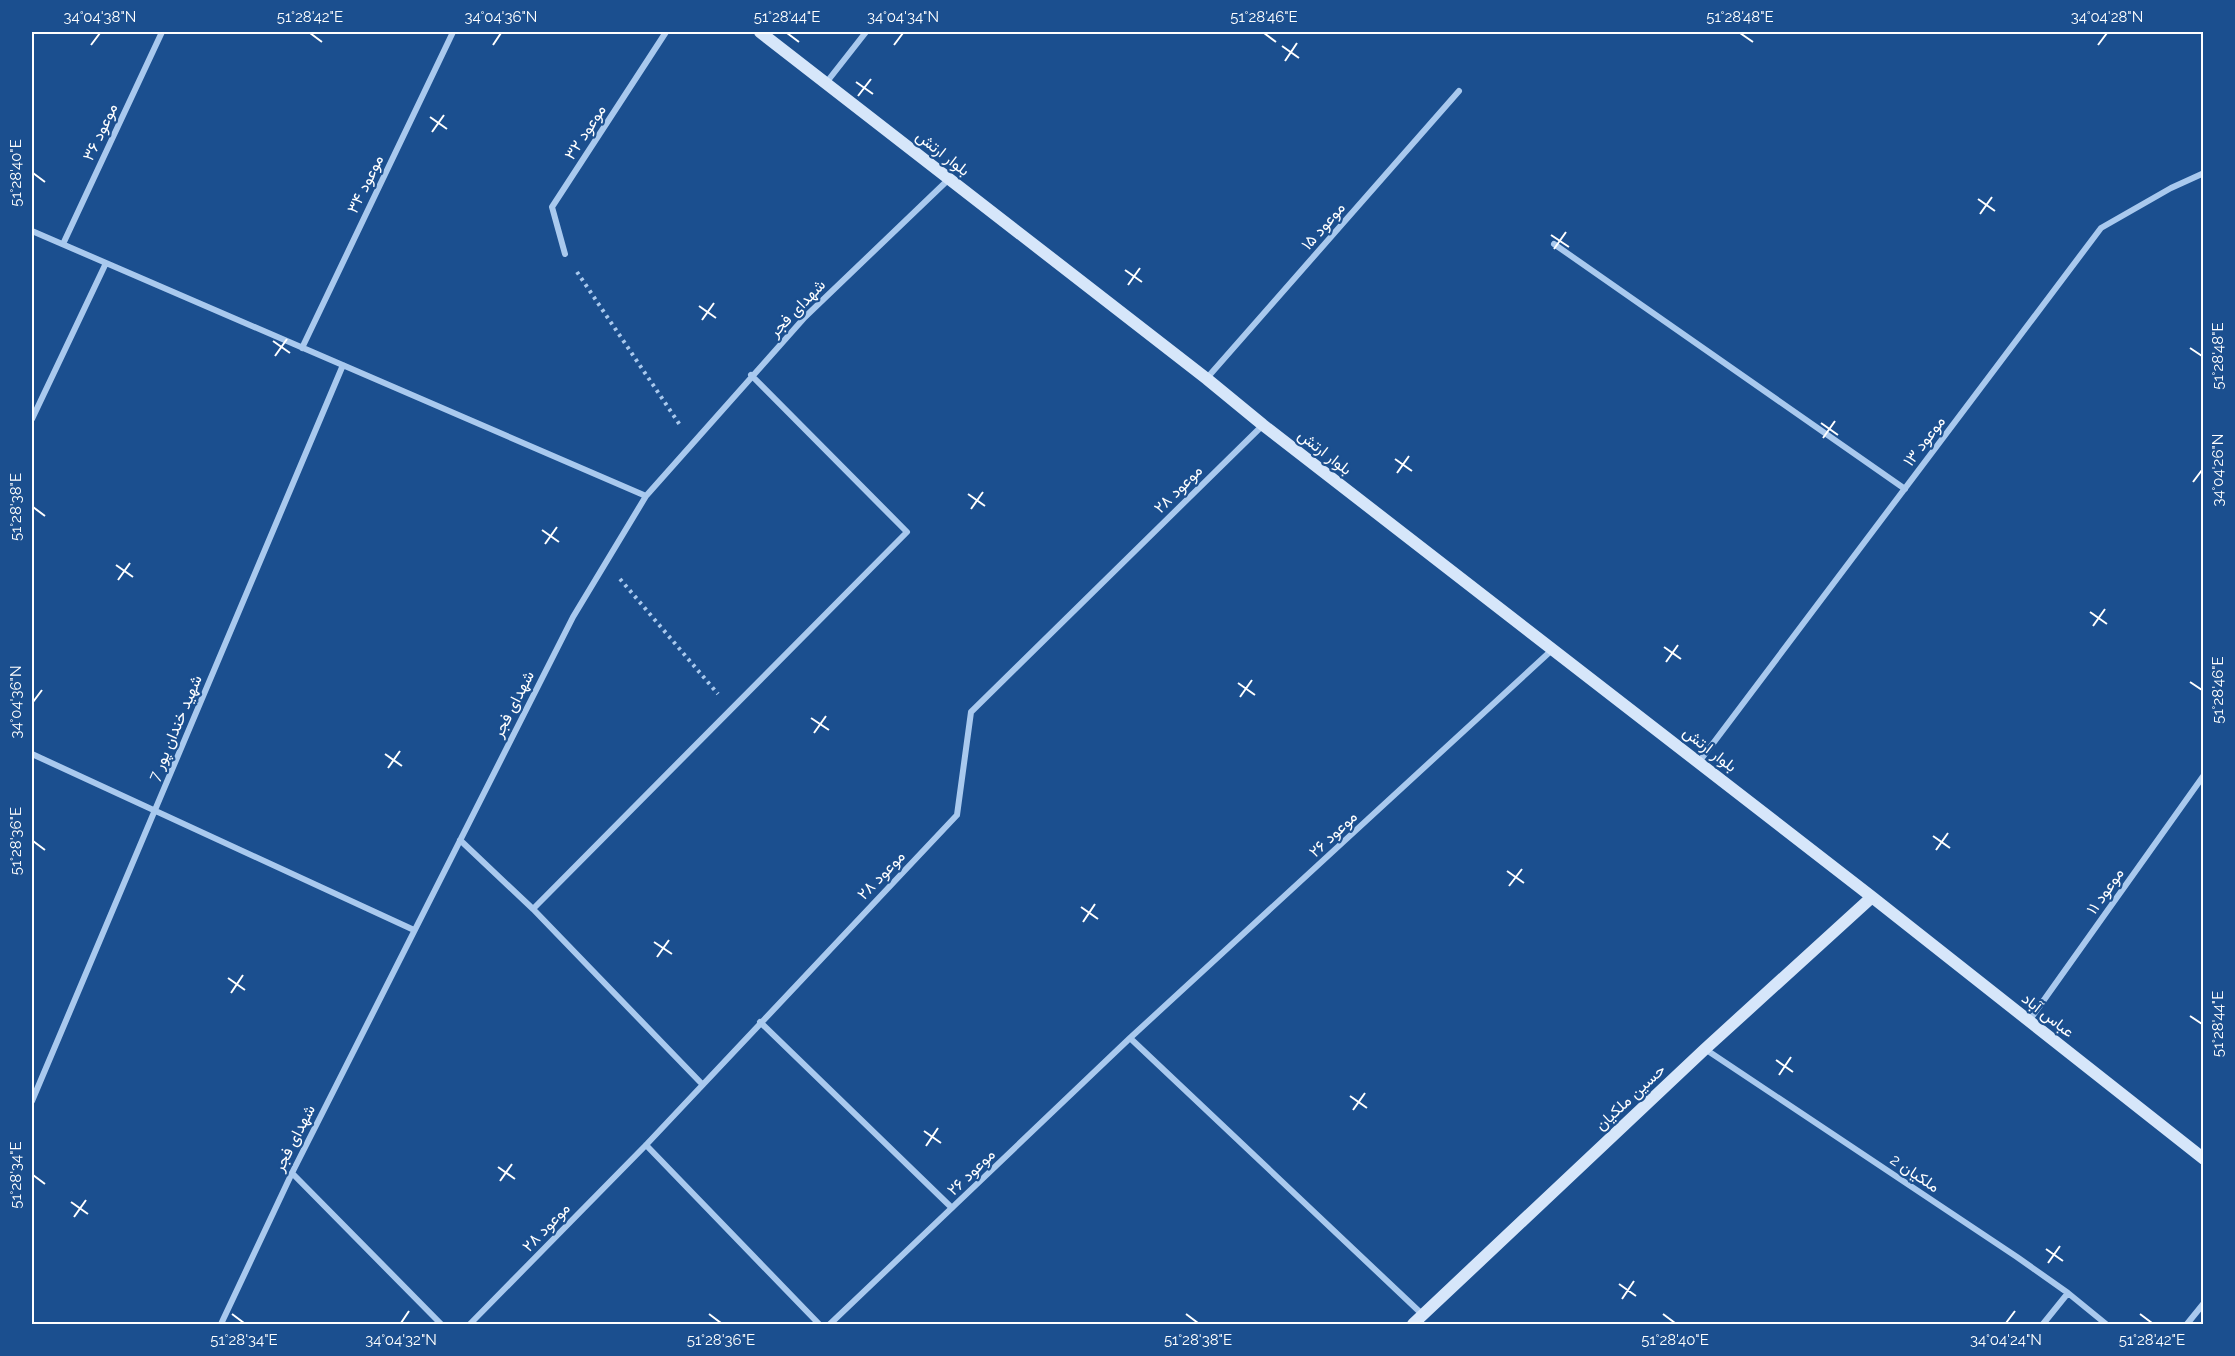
<svg xmlns="http://www.w3.org/2000/svg" width="2235" height="1356" font-family="Raleway,Vazirmatn,sans-serif">
	<style>
		.lines { fill: none; stroke-linecap: round; stroke-linejoin: round }
		.path { stroke: #a9c9ee; stroke-width: 4; stroke-dasharray: 3 4.5; stroke-linecap: butt }
		.street { stroke: #a9c9ee; stroke-width: 6 }
		.secondary { stroke: #d6e6fa; stroke-width: 12 }
		.ticks { fill: none; stroke: #fff; stroke-width: 2 }
		.labels { text-anchor: middle; dominant-baseline: central; stroke-width: 4.5; stroke-linejoin: round; paint-order: stroke }
		.street-label { font-size: 16px; fill: #fff; stroke: #1b4f8f }
		.neatline { fill: none; stroke: #fff; stroke-width: 2 }
		.ticks-label { font-size: 15px; text-anchor: middle; fill: #fff }
	</style>
	<rect width="100%" height="100%" fill="#1b4f8f"/>
	<g class="lines">
		<!-- path -->
		<path class="path" d="M577 272 680 425
			M620 579 718 694"/>
		<!-- street -->
		<path class="street" d="M826 83 866 32
			M32 231 646 496
			M63 244 162 32
			M1554 244 1905 489
			M565 254 552 207 666 32
			M302 348 453 32
			M1207 378 1459 91
			M32 419 106 263
			M32 754 414 930
			M1699 762 2101 228 2171 188 2204 173
			M460 840 533 909 702 1084
			M533 909 907 532 751 375
			M2029 1021 2204 775
			M760 1022 952 1208
			M1130 1038 1423 1315
			M1705 1049 2017 1257 2068 1293 2106 1324
			M32 1101 343 365
			M646 1145 819 1324
			M292 1173 441 1324
			M221 1324 292 1173 573 617 646 496 805 317 949 179
			M470 1324 646 1145 957 815 971 712 1263 425
			M830 1324 1130 1038 1553 649
			M2043 1324 2068 1293
			M2187 1324 2204 1303"/>
		<!-- secondary -->
		<path class="secondary" d="M760 32 1207 379 1263 425 1872 897 2204 1159
			M1413 1324 1705 1049 1872 897"/>
	</g>
	<!-- ticks -->
	<path class="ticks" d="M310 33 322 42M787 33 799 42M1264 33 1276 42M1740 33 1753 42M91 45 100 33M493 45 501 33M894 45 903 33M2098 45 2107 33M1282 46 1299 58M1285 61 1297 43M856 82 873 94M858 96 871 79M430 117 447 129M432 132 444 115M33 173 45 182M1978 199 1995 211M1980 214 1992 197M1551 235 1569 247M1554 249 1566 232M1125 270 1142 282M1128 285 1140 268M699 306 716 318M702 320 714 303M273 341 290 353M2190 348 2202 356M275 356 287 339M1821 423 1838 435M1823 438 1835 421M1395 459 1412 471M1397 473 1409 456M2193 482 2202 470M968 494 985 506M33 507 45 516M971 509 983 492M542 530 559 542M545 544 557 527M116 565 133 577M118 580 130 563M2090 612 2107 624M2093 626 2105 609M1664 647 1681 659M1666 662 1678 645M2190 682 2202 690M1238 683 1255 695M1240 697 1252 680M33 702 42 690M811 718 829 730M814 733 826 716M385 754 402 766M388 768 400 751M1933 836 1950 848M33 841 45 850M1936 850 1948 833M1507 871 1524 883M1509 886 1522 869M1081 907 1098 919M1083 922 1095 904M654 942 672 954M657 957 669 940M228 978 245 990M231 993 243 975M2190 1016 2202 1024M1776 1060 1793 1072M1779 1075 1791 1057M1350 1096 1367 1108M1353 1110 1365 1093M924 1131 941 1143M926 1146 938 1128M498 1167 515 1179M33 1175 45 1184M500 1181 512 1164M71 1202 88 1214M74 1217 86 1200M2046 1249 2063 1261M2048 1263 2060 1246M1619 1284 1636 1296M1622 1299 1634 1281M232 1314 244 1323M709 1314 721 1323M1186 1314 1198 1323M1663 1314 1675 1323M2140 1314 2152 1323M401 1323 409 1311M2006 1323 2015 1311"/>
	<g class="labels">
		<!-- street labels -->
		<g class="street-label">
			<text transform="translate(100 132) rotate(-65)">موعود ۳۶</text>
			<text transform="translate(585 132) rotate(-57)">موعود ۳۲</text>
			<text transform="translate(943 153) rotate(38)">بلوار ارتش</text>
			<text transform="translate(365 184) rotate(-64)">موعود ۳۴</text>
			<text transform="translate(1323 226) rotate(-49)">موعود ۱۵</text>
			<text transform="translate(797 308) rotate(-46)">شهدای فجر</text>
			<text transform="translate(1924 441) rotate(-53)">موعود ۱۳</text>
			<text transform="translate(1325 452) rotate(38)">بلوار ارتش</text>
			<text transform="translate(1178 489) rotate(-45)">موعود ۲۸</text>
			<text transform="translate(513 704) rotate(-63)">شهدای فجر</text>
			<text transform="translate(175 728) rotate(-67)">شهید خندان پور 7</text>
			<text transform="translate(1710 749) rotate(38)">بلوار ارتش</text>
			<text transform="translate(1333 834) rotate(-43)">موعود ۲۶</text>
			<text transform="translate(881 875) rotate(-46)">موعود ۲۸</text>
			<text transform="translate(2105 891) rotate(-55)">موعود ۱۱</text>
			<text transform="translate(2048 1015) rotate(38)">عباس آباد</text>
			<text transform="translate(1630 1097) rotate(-43)">حسین ملکیان</text>
			<text transform="translate(294 1138) rotate(-63)">شهدای فجر</text>
			<text transform="translate(971 1172) rotate(-44)">موعود ۲۶</text>
			<text transform="translate(1915 1173) rotate(34)">ملکیان 2</text>
			<text transform="translate(546 1227) rotate(-46)">موعود ۲۸</text>
		</g>
	</g>
	<!-- border -->
	<rect width="2235" height="1356" fill="none" stroke="#1b4f8f" stroke-width="66"/>
	<rect x="33" y="33" width="2169" height="1290" class="neatline"/>
	<g class="ticks-label">
		<text x="100" y="22">34°04'38"N</text>
		<text x="310" y="22">51°28'42"E</text>
		<text x="501" y="22">34°04'36"N</text>
		<text x="787" y="22">51°28'44"E</text>
		<text x="903" y="22">34°04'34"N</text>
		<text x="1264" y="22">51°28'46"E</text>
		<text x="1740" y="22">51°28'48"E</text>
		<text x="2107" y="22">34°04'28"N</text>
		<text transform="translate(16 173) rotate(-90)" y="5">51°28'40"E</text>
		<text transform="translate(2218 356) rotate(-90)" y="5">51°28'48"E</text>
		<text transform="translate(2218 470) rotate(-90)" y="5">34°04'26"N</text>
		<text transform="translate(16 507) rotate(-90)" y="5">51°28'38"E</text>
		<text transform="translate(2218 690) rotate(-90)" y="5">51°28'46"E</text>
		<text transform="translate(16 702) rotate(-90)" y="5">34°04'36"N</text>
		<text transform="translate(16 841) rotate(-90)" y="5">51°28'36"E</text>
		<text transform="translate(2218 1024) rotate(-90)" y="5">51°28'44"E</text>
		<text transform="translate(16 1175) rotate(-90)" y="5">51°28'34"E</text>
		<text x="244" y="1345">51°28'34"E</text>
		<text x="401" y="1345">34°04'32"N</text>
		<text x="721" y="1345">51°28'36"E</text>
		<text x="1198" y="1345">51°28'38"E</text>
		<text x="1675" y="1345">51°28'40"E</text>
		<text x="2006" y="1345">34°04'24"N</text>
		<text x="2152" y="1345">51°28'42"E</text>
	</g>
</svg>
